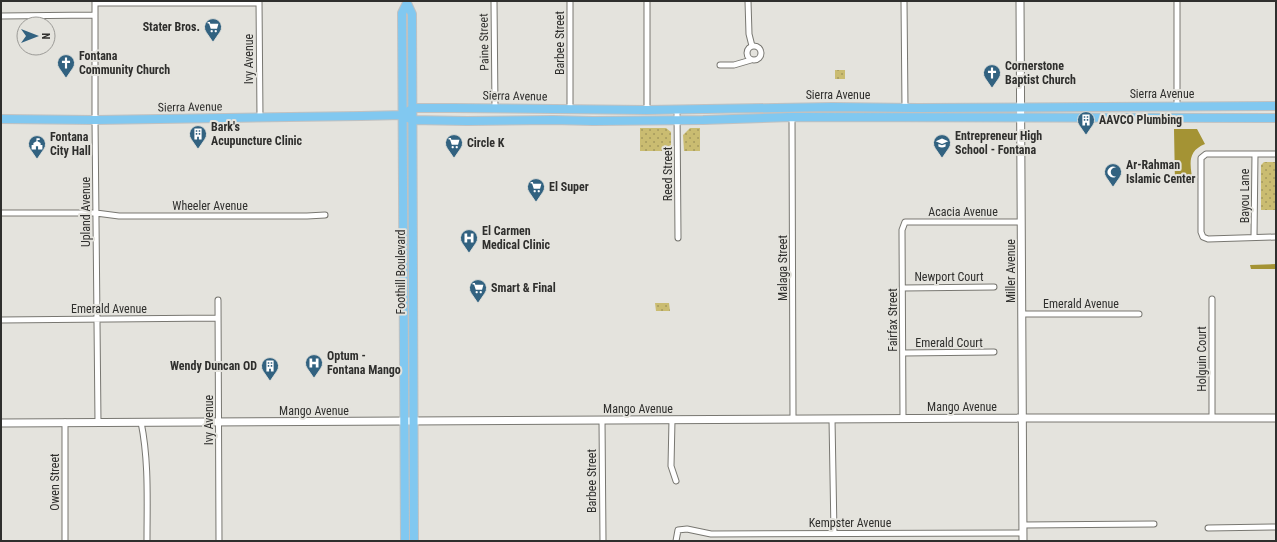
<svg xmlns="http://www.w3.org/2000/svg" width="1277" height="542" font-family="'Roboto Condensed',sans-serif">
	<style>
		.grass { fill: url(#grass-dots) }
		.water { fill: #a49334 }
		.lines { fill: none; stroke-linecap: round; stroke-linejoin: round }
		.street-casing { stroke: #787771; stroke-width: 7 }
		.secondary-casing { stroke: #787771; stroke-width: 9 }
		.primary-casing { stroke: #c1c1c0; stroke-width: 10 }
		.street { stroke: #fff; stroke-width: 5 }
		.secondary { stroke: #fff; stroke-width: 7 }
		.primary { stroke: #81c8f0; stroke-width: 8 }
		.labels { text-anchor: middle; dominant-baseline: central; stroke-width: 4; stroke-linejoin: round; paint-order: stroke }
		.poi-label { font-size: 12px; font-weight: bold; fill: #2f2f2d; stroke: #e4e3dd; text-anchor: start }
		.street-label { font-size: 12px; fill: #2f2f2d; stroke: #e4e3dd }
	</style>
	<defs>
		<pattern id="grass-dots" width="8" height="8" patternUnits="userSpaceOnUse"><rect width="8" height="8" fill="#cabc71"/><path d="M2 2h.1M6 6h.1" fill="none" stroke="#a4995d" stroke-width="1.8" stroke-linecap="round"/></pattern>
	</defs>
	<rect width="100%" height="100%" fill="#e4e3dd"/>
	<!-- grass -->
	<path class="grass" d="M835 70H845V79H835Z
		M640 128H666L671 132V151H640Z
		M690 128H700V151H684L683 135Z
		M1264 162H1276V210H1261V165Z
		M655 303H669L670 311H656Z"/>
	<!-- water -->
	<path class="water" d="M1174 129H1197L1205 144C1185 152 1191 167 1193 184H1175Z
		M1276 264V269H1251L1250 265Z"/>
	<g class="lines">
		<!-- street casing -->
		<g class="street-casing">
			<path id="street" d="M95 1V120L98 422
				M259 1 260 118
				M494 1 495 108
				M570 1V110
				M647 1V110
				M748 1 749 34 752 46
				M904 1 905 108
				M1177 1V106
				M95 3H259
				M1 16 95 15
				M747 53a7 7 0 1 1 14 0a7 7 0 1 1-14 0Z
				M720 65H734L751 60
				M677 110 678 238
				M792 117 793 419
				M1276 154H1206L1201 158V232L1203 237 1208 239 1276 237
				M1 213H96L119 216H307L325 215
				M1254 237 1255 154
				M903 288 994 287
				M1212 299V418
				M218 300 219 541
				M1022 314H1139
				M1 320 218 318
				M903 353 994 352
				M903 418 902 230 905 222H1021
				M832 419 834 533
				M602 420 603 541
				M672 420 671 466 676 481
				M65 422V541
				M141 422C149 461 147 501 147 541
				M1023 525 1154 524
				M1208 528 1276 527
				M676 541 678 530 687 529 711 534 1023 533"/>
		</g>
		<!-- secondary casing -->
		<g class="secondary-casing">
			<path id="secondary" d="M1020 1 1023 541
				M1 423 1022 418H1276"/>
		</g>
		<!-- primary casing -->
		<g class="primary-casing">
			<path id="primary" d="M407 1V3L412 14 414 541
				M403 115 412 120 467 121 553 120 593 121 703 120 792 117 1276 118
				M1 119 95 120 361 116 403 115 413 108H453L647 110 832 107 918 108 1276 106
				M405 541 402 13 407 3"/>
		</g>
		<!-- street -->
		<use href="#street" class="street"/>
		<!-- secondary -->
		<use href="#secondary" class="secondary"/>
		<!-- primary -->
		<use href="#primary" class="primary"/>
	</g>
	<!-- icons -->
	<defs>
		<g id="supermarket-pin" transform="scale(0.9)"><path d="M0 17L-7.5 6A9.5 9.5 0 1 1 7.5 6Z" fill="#326280" stroke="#e4e3dd"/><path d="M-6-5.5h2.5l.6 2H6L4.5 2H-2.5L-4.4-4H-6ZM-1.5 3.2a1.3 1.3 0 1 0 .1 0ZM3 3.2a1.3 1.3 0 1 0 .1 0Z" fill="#fff"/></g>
		<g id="church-pin" transform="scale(0.9)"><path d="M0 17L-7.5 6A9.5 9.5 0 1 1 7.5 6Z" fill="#326280" stroke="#e4e3dd"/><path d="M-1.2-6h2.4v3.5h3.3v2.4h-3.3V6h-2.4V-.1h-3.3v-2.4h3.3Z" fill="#fff"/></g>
		<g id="building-pin" transform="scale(0.9)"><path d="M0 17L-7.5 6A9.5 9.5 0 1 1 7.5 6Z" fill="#326280" stroke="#e4e3dd"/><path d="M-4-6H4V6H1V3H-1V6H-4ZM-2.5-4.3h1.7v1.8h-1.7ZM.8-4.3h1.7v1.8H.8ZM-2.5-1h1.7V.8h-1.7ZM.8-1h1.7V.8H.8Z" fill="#fff"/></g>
		<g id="school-pin" transform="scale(0.9)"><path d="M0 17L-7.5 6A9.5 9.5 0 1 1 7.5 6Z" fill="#326280" stroke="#e4e3dd"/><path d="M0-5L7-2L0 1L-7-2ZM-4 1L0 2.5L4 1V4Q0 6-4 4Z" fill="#fff"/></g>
		<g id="civic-pin" transform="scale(0.9)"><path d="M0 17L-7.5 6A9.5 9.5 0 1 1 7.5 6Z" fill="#326280" stroke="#e4e3dd"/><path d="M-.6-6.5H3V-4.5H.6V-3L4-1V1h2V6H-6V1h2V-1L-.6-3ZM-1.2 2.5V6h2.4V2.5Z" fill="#fff"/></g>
		<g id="mosque-pin" transform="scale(0.9)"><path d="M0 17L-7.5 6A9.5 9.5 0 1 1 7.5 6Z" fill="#326280" stroke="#e4e3dd"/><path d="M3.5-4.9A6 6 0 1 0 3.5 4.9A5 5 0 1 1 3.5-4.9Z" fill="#fff"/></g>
		<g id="hospital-pin" transform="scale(0.9)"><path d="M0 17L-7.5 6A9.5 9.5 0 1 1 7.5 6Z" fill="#326280" stroke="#e4e3dd"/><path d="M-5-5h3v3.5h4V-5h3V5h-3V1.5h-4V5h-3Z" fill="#fff"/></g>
	</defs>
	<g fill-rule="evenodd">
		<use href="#supermarket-pin" x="213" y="27"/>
		<use href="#church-pin" x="66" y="63"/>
		<use href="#church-pin" x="992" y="73"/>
		<use href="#building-pin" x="1086" y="120"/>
		<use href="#building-pin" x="198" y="134"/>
		<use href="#supermarket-pin" x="454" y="143"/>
		<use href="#school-pin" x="942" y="143"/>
		<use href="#civic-pin" x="37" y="144"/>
		<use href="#mosque-pin" x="1113" y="172"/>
		<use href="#supermarket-pin" x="536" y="187"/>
		<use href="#hospital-pin" x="469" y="238"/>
		<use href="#supermarket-pin" x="478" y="288"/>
		<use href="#hospital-pin" x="314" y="363"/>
		<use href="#building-pin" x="270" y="366"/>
	</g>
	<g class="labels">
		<!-- poi labels -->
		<g class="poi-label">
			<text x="200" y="27" text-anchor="end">Stater Bros.</text>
			<text x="79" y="56">Fontana<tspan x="79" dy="14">Community Church</tspan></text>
			<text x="1005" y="66">Cornerstone<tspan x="1005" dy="14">Baptist Church</tspan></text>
			<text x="1099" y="120">AAVCO Plumbing</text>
			<text x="211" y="127">Bark's<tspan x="211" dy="14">Acupuncture Clinic</tspan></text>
			<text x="955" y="136">Entrepreneur High<tspan x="955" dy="14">School - Fontana</tspan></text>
			<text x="50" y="137">Fontana<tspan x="50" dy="14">City Hall</tspan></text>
			<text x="467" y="143">Circle K</text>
			<text x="1126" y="165">Ar-Rahman<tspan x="1126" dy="14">Islamic Center</tspan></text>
			<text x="549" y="187">El Super</text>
			<text x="482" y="231">El Carmen<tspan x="482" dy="14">Medical Clinic</tspan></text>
			<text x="491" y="288">Smart &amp; Final</text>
			<text x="327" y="356">Optum -<tspan x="327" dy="14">Fontana Mango</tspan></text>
			<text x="257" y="366" text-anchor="end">Wendy Duncan OD</text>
		</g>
		<!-- street labels -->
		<g class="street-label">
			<text transform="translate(484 42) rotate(-91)">Paine Street</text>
			<text transform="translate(560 43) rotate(-90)">Barbee Street</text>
			<text transform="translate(249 59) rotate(-90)">Ivy Avenue</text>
			<text x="1162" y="94">Sierra Avenue</text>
			<text x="838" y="95">Sierra Avenue</text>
			<text transform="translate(515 96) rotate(1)">Sierra Avenue</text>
			<text transform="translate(190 107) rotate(-1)">Sierra Avenue</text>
			<text transform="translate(668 174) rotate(-90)">Reed Street</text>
			<text transform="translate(1245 196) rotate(-90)">Bayou Lane</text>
			<text x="210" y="206">Wheeler Avenue</text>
			<text transform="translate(86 212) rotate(-90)">Upland Avenue</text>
			<text x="963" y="212">Acacia Avenue</text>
			<text transform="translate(783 268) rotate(-90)">Malaga Street</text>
			<text transform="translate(1011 271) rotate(-90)">Miller Avenue</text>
			<text transform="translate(401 272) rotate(-90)">Foothill Boulevard</text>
			<text x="949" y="277">Newport Court</text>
			<text x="1081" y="304">Emerald Avenue</text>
			<text x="109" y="309">Emerald Avenue</text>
			<text transform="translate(893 320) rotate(-90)">Fairfax Street</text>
			<text x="949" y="343">Emerald Court</text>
			<text transform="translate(1202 359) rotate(-90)">Holguin Court</text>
			<text x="962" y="407">Mango Avenue</text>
			<text x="638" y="409">Mango Avenue</text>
			<text x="314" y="411">Mango Avenue</text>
			<text transform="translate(209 420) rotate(-90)">Ivy Avenue</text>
			<text transform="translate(592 481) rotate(-90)">Barbee Street</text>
			<text transform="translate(55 482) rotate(-90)">Owen Street</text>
			<text x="850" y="523">Kempster Avenue</text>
		</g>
	</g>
	<!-- border -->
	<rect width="1277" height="542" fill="none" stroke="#2f2f2d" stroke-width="4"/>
	<!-- north arrow -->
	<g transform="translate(36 36) rotate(90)"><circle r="19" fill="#e4e3dd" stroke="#9c9b97"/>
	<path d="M0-3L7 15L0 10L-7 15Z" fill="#326280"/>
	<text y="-6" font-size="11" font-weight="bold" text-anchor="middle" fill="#2f2f2d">N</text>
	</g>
</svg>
